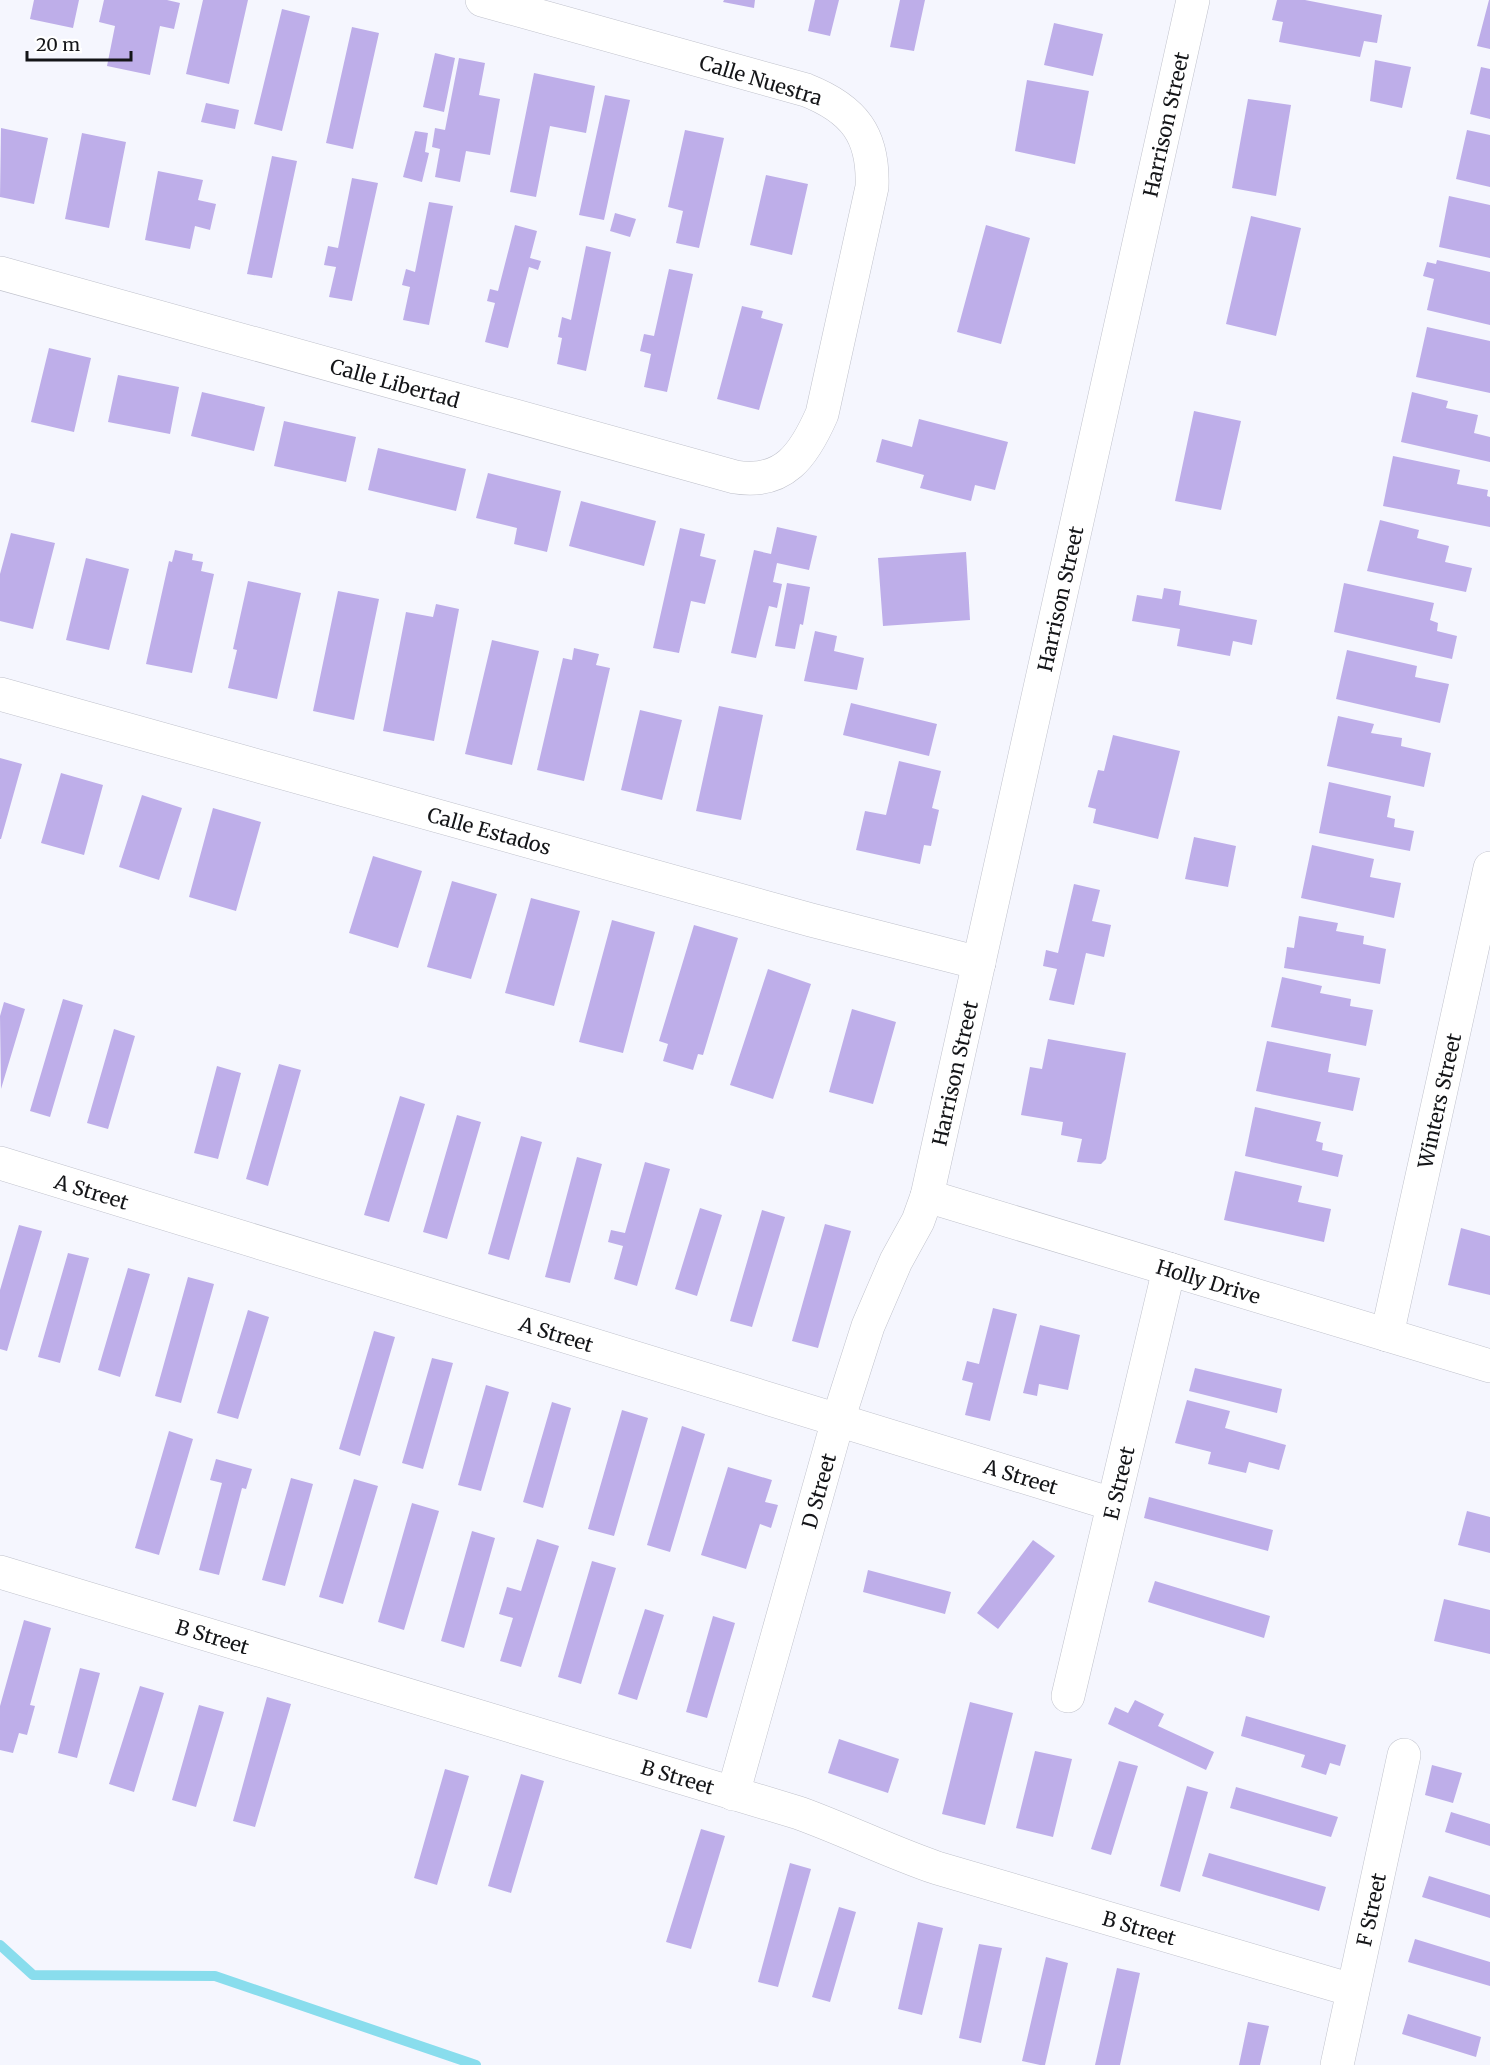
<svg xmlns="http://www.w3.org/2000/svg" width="1490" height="2065" font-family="Merriweather,serif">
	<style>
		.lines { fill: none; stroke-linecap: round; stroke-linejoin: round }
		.stream { stroke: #89dded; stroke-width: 10 }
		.building { fill: #beaee9 }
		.street-casing { stroke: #c0c2cc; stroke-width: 34 }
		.street { stroke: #fff; stroke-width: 33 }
		.labels { text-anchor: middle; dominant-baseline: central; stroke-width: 4.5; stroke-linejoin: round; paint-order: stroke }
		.street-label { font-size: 20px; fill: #141518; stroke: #fff }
	</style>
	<rect width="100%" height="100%" fill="#f5f6fe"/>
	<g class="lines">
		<!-- stream -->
		<path class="stream" d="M0 1945 33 1975 215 1976 476 2065"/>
	</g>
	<!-- building -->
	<path class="building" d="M34 0H79L73 28 30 19Z
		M104 0H167L180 3 174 29 160 26 150 75 107 66 115 26 99 22Z
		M203 0H248L229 84 186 74Z
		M724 0H755L754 8 723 2Z
		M815 0H839L830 36 808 31Z
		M900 0H925L914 51 890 47Z
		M1277 0H1305L1382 15 1377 43 1364 41 1360 57 1279 42 1283 22 1272 20Z
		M1489 0H1490V49L1477 46Z
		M282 9 310 16 282 131 254 124Z
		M1054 23 1103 34 1093 76 1044 65Z
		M352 27 379 33 353 149 326 143Z
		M435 53 455 58 444 112 423 107Z
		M459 58 485 63 479 95 500 99 490 155 466 151 460 182 435 177 440 149 432 147 435 128 445 130Z
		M1375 60 1411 67 1402 108 1370 101Z
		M1481 67 1490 69V119L1470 114Z
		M534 73 595 86 586 133 550 126 536 197 510 192Z
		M1027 80 1089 91 1075 164 1015 151Z
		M605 95 630 100 604 220 579 215Z
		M1248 99 1291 105 1276 196 1232 188Z
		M206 103 239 110 235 129 201 122Z
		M1 128 48 138 34 204 0 197Z
		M685 130 724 138 699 248 676 243 683 211 668 207Z
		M1467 130 1490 135V187L1456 179Z
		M415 131 428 133 425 152 429 153 422 182 403 177Z
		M82 133 126 142 109 228 65 219Z
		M272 156 297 161 272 278 247 274Z
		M158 171 203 180 198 200 216 204 210 230 195 226 190 249 145 240Z
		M766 175 808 184 792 255 750 245Z
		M352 178 378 183 352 301 329 297 336 267 324 265 328 246 338 248Z
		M1449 196 1490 205V258L1439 247Z
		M429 202 453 206 429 325 403 320 410 287 402 285 406 269 415 272Z
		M615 213 636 219 630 237 610 231Z
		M1251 216 1301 228 1276 336 1226 324Z
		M515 225 537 231 530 258 541 261 538 270 529 267 508 348 485 342 495 303 487 301 490 289 498 291Z
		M986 225 1030 238 1001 344 957 332Z
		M586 246 611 252 586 371 557 364 562 338 558 337 562 317 571 320Z
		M1437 260 1490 272V325L1427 310 1434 279 1423 276 1427 262 1436 264Z
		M669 269 693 274 667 392 644 387 651 354 640 351 644 334 654 336Z
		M742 306 763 311 761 318 783 324 759 410 717 399Z
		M1427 327 1490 341V393L1416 377Z
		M49 348 91 358 74 432 31 422Z
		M118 375 179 387 170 434 108 422Z
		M202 392 265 407 254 451 191 436Z
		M1412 392 1448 401 1446 408 1478 415 1474 433 1490 437V462L1401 442Z
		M1194 411 1241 421 1221 510 1175 501Z
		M919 419 1008 442 995 490 975 485 971 501 920 488 924 475 876 462 882 439 912 447Z
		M284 421 356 437 346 482 274 466Z
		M378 448 466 469 456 511 368 490Z
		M1393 456 1460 470 1457 484 1488 490 1487 496 1490 497V527L1383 506Z
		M488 473 561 491 547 552 514 544 517 528 476 518Z
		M581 501 656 521 644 566 569 546Z
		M1380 520 1419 530 1417 538 1449 546 1445 562 1472 568 1466 592 1367 571Z
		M777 527 817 536 809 570 777 563 773 582 782 584 777 608 769 606 756 658 731 653 754 550 771 554Z
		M680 528 705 534 700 556 716 560 705 604 691 601 679 653 653 648Z
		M11 533 55 543 33 629 0 621V574Z
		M175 550 193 554 192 560 203 562 201 571 214 574 192 673 146 664 169 561 172 562Z
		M966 552 970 620 883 626 878 558Z
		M86 558 129 569 109 650 66 640Z
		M248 581 301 593 277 699 228 688 237 650 233 649Z
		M787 583 810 587 803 625 800 624 795 649 775 646Z
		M1344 583 1434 603 1430 620 1438 623 1437 631 1457 636 1452 659 1334 632Z
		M1164 588 1181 591 1179 605 1257 620 1252 645 1233 641 1230 656 1177 646 1180 629 1132 621 1137 595 1162 599Z
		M338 591 379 599 354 720 313 711Z
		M436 604 459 609 434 741 383 731 406 612 433 617Z
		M815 631 837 636 834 651 864 658 857 690 804 681Z
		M492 640 539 651 512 765 465 754Z
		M574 648 599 654 596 665 610 668 584 781 537 770 563 658 572 660Z
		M1347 650 1417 666 1415 677 1449 684 1440 723 1336 699Z
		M851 703 937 724 929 756 843 735Z
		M719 706 763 715 741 820 696 811Z
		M640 710 682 720 662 800 621 790Z
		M1338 716 1374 724 1371 733 1402 738 1401 746 1431 753 1424 787 1327 766Z
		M1113 735 1180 751 1158 839 1093 823 1096 809 1088 807 1098 770 1104 771Z
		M0 758 22 764 1 839H0Z
		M899 761 941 771 932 808 939 810 931 846 924 845 920 864 856 850 865 811 886 815Z
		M61 773 103 785 84 855 41 843Z
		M1329 782 1391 796 1387 817 1395 819 1394 827 1414 831 1410 851 1319 833Z
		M142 795 182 808 159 880 119 867Z
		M213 808 261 822 236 911 189 897Z
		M1194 837 1236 846 1228 887 1185 879Z
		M1312 845 1374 859 1370 877 1401 883 1394 918 1301 898Z
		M373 856 422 871 398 948 349 933Z
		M452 881 497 894 471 979 427 967Z
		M1074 884 1100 890 1092 921 1111 925 1104 957 1086 953 1074 1005 1049 1000 1057 969 1043 966 1046 950 1058 953Z
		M531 898 580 911 554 1006 505 993Z
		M1299 916 1338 923 1336 931 1364 936 1363 944 1386 949 1380 984 1284 968 1287 947 1294 948Z
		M612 920 655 932 623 1053 579 1042Z
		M694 925 738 938 703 1055 698 1054 693 1070 663 1061 668 1044 659 1041Z
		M768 969 811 984 773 1099 730 1085Z
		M1282 977 1322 986 1320 993 1351 999 1350 1006 1373 1010 1366 1046 1271 1027Z
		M63 999 83 1005 50 1117 30 1111Z
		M4 1002 25 1009 1 1089 0 1016Z
		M852 1009 896 1022 873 1104 829 1092Z
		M114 1029 135 1036 108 1129 87 1123Z
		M1048 1039 1126 1053 1106 1159 1101 1164 1077 1162 1082 1139 1061 1135 1063 1122 1021 1115 1030 1067 1042 1069Z
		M1267 1041 1331 1054 1328 1072 1360 1078 1353 1111 1256 1091Z
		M279 1064 301 1070 268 1186 246 1179Z
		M217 1066 241 1073 218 1159 194 1153Z
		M400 1096 425 1104 389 1222 364 1215Z
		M1255 1107 1321 1122 1316 1141 1323 1143 1322 1150 1343 1155 1338 1177 1245 1156Z
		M457 1115 481 1122 447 1239 423 1232Z
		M521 1136 542 1142 509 1260 488 1254Z
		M577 1157 602 1164 570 1283 545 1277Z
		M645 1162 670 1169 637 1286 614 1279 623 1246 608 1242 611 1230 625 1233Z
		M1235 1171 1302 1186 1298 1202 1331 1209 1324 1242 1224 1220Z
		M700 1208 722 1215 697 1296 675 1289Z
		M762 1210 785 1217 752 1327 730 1321Z
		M825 1224 851 1231 818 1348 792 1341Z
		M19 1225 42 1231 7 1351 0 1349V1290Z
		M1461 1228 1490 1236V1295L1448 1285Z
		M68 1253 89 1258 60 1363 38 1357Z
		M128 1268 150 1274 120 1377 98 1370Z
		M188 1277 214 1284 181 1403 155 1396Z
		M993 1308 1017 1314 990 1421 965 1415 973 1383 962 1380 967 1361 979 1364Z
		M248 1310 269 1317 238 1419 217 1413Z
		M1040 1325 1080 1335 1068 1390 1039 1384 1037 1396 1023 1393Z
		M374 1331 395 1337 360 1456 339 1449Z
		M432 1358 453 1363 423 1469 402 1463Z
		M1195 1368 1282 1389 1277 1413 1189 1391Z
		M486 1385 509 1392 481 1491 458 1485Z
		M1187 1400 1230 1411 1225 1428 1286 1445 1279 1470 1249 1462 1246 1473 1208 1464 1211 1452 1175 1443Z
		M552 1402 571 1408 543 1508 523 1502Z
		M622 1410 648 1418 614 1536 588 1529Z
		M682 1426 705 1434 670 1552 647 1545Z
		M169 1431 193 1439 159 1555 135 1548Z
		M216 1459 252 1469 246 1489 242 1488 219 1575 199 1570 222 1483 210 1480Z
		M728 1467 772 1480 765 1502 778 1505 771 1528 760 1524 746 1569 701 1555Z
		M291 1478 313 1484 285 1586 262 1580Z
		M354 1479 378 1486 343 1604 319 1597Z
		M1149 1497 1273 1530 1268 1551 1144 1518Z
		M412 1503 439 1511 404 1630 378 1622Z
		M1467 1511 1490 1517V1553L1458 1545Z
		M472 1531 495 1538 464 1648 441 1641Z
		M537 1539 559 1546 521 1667 500 1661 513 1618 499 1614 507 1587 521 1591Z
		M1033 1540 1055 1556 998 1629 977 1613Z
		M592 1561 616 1568 581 1684 558 1677Z
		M868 1570 951 1592 945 1614 863 1592Z
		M1155 1581 1270 1616 1264 1638 1148 1602Z
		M1444 1599 1490 1610V1654L1434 1641Z
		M645 1609 664 1615 637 1700 618 1694Z
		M713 1616 735 1623 707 1718 686 1712Z
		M24 1620 51 1628 30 1705 35 1706 27 1735 19 1733 13 1753 0 1750V1706Z
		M80 1668 100 1673 77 1758 58 1753Z
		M140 1686 164 1693 134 1792 109 1784Z
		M267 1697 291 1704 255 1827 233 1821Z
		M1135 1700 1164 1714 1158 1726 1214 1752 1206 1770 1108 1724 1115 1707 1128 1713Z
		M970 1702 1013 1713 985 1825 942 1814Z
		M199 1705 224 1712 196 1807 172 1800Z
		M1246 1716 1346 1745 1340 1766 1330 1763 1326 1775 1301 1767 1305 1755 1241 1736Z
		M839 1739 899 1759 888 1793 828 1773Z
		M1035 1751 1072 1759 1053 1837 1016 1828Z
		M1119 1761 1138 1766 1111 1855 1091 1849Z
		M1432 1765 1462 1773 1453 1803 1425 1795Z
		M445 1769 469 1776 437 1885 414 1878Z
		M521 1774 544 1781 511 1893 488 1886Z
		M1187 1786 1208 1792 1180 1892 1160 1886Z
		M1236 1787 1338 1817 1331 1837 1230 1808Z
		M1451 1812 1490 1824V1846L1445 1832Z
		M701 1829 725 1836 691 1949 666 1942Z
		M1209 1853 1326 1887 1319 1911 1202 1876Z
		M790 1863 811 1869 778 1987 758 1982Z
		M1429 1876 1490 1895V1918L1422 1897Z
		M839 1907 856 1912 830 2002 812 1997Z
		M918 1922 943 1928 922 2015 898 2009Z
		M1415 1939 1490 1962V1986L1408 1962Z
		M979 1944 1002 1948 981 2043 959 2038Z
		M1046 1957 1068 1963 1045 2065H1040L1022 2061Z
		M1117 1968 1140 1973 1120 2065H1095Z
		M1408 2014 1481 2037 1476 2057 1402 2034Z
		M1248 2022 1269 2026 1260 2065H1239Z"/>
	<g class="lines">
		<!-- street casing -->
		<g class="street-casing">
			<g id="street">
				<path id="s1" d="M0 273 735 477C784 485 804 455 822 414L872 187C874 135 854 109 806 90L482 0"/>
				<path id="s2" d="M0 694 811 920 979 963"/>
				<path id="s3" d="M0 1163 1112 1504"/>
				<path id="s4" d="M927 1196 1490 1366"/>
				<path id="s5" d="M1387 1335 1490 868"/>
				<path id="s6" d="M0 1572 799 1813C846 1830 890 1852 937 1868L1352 1990"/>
				<path id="s7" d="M1068 1696 1169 1269"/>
				<path id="s8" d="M733 1794 838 1420 868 1326 896 1261 918 1221 927 1196 1193 0"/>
				<path id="s9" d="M1337 2065 1404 1755"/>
			</g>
		</g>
		<!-- street -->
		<use href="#street" class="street"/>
	</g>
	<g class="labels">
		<!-- street labels -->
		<g class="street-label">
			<text transform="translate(761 80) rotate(17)">Calle Nuestra</text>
			<text stroke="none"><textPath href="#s8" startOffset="1728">Harrison Street</textPath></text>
			<text stroke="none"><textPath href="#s1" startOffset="410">Calle Libertad</textPath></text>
			<text stroke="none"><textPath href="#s8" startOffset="1242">Harrison Street</textPath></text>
			<text stroke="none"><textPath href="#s2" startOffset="508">Calle Estados</textPath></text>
			<text stroke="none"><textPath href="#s8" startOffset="756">Harrison Street</textPath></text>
			<text stroke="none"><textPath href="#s5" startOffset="240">Winters Street</textPath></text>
			<text stroke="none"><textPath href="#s3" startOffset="96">A Street</textPath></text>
			<text stroke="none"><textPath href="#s4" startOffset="294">Holly Drive</textPath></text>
			<text stroke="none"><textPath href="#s3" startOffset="582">A Street</textPath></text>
			<text stroke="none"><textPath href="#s3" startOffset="1068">A Street</textPath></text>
			<text stroke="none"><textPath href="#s7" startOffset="219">E Street</textPath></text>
			<text stroke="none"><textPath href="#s8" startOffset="315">D Street</textPath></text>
			<text stroke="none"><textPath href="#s6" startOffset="222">B Street</textPath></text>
			<text stroke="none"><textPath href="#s6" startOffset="708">B Street</textPath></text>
			<text stroke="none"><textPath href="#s9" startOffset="159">F Street</textPath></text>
			<text stroke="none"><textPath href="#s6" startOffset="1194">B Street</textPath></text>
		</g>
	</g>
	<!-- scale -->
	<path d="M27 51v9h104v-9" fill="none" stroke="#141518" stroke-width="3"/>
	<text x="36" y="51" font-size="18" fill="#141518" stroke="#ffffff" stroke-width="4.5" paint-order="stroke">20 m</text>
</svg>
